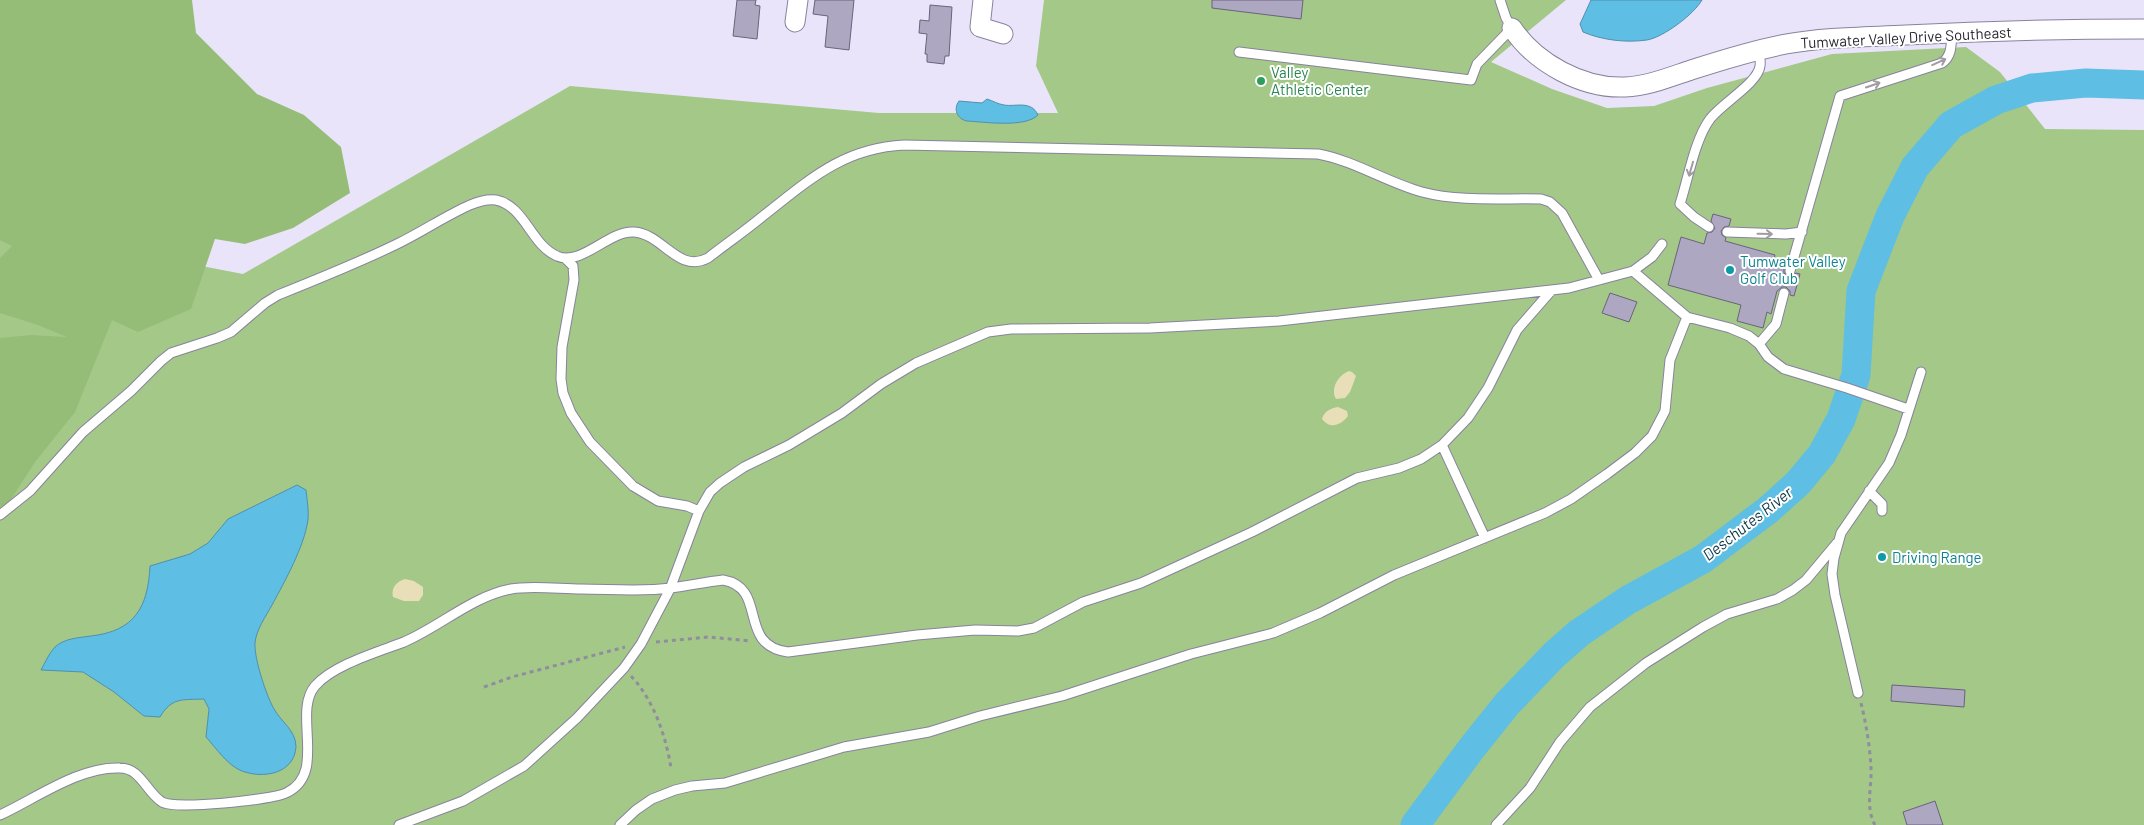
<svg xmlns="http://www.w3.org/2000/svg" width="2144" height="825" font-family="Barlow,sans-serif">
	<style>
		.green { fill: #a3c888 }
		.forest { fill: #95bd77 }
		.sand { fill: #e8dfb9 }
		.water { fill: #5fbee4; stroke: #4f90ae }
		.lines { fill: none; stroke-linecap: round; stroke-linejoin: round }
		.river { stroke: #5fbee4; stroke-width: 29 }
		.building { fill: #aea7c2; stroke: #69637c }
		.service-casing { stroke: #89829d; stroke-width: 11 }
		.minor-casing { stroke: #89829d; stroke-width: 21 }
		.path { stroke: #918c9e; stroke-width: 3; stroke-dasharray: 4 4; stroke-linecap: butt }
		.service { stroke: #fff; stroke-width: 9 }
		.minor { stroke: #fff; stroke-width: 19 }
		.oneway { stroke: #9f9da2 }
		.leisure-dot { fill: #2e9e5b; stroke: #fff; stroke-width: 2 }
		.culture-dot { fill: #0f9aa8; stroke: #fff; stroke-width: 2 }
		.labels { text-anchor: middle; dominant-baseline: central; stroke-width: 4; stroke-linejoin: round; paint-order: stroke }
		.street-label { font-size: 15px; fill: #292631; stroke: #fff }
		.leisure-label { font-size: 15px; fill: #27864d; stroke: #fff; text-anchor: start }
		.culture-label { font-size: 15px; fill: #0d838f; stroke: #fff; text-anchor: start }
		.water-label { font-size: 16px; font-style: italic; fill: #0d3848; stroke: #fff }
	</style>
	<rect width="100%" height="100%" fill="#eae4fb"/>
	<!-- green -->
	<path class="green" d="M1044 0H1566L1491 62 1552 89 1607 108 1654 106 1707 88 1832 54 1966 47 2000 72 2045 129 2144 130V825H0V227L243 274 570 86 879 113H1058L1036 66Z"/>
	<!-- forest -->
	<path class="forest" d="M0 0H192L196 33 257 94 304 115 341 147 350 193 293 228 245 244 215 239 191 309 138 332 112 320 75 412 35 462 8 504 0 507V338L31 335 67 337 38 325 0 313V258L12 246 0 240Z"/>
	<!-- sand -->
	<path class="sand" d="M1349 371 1352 372 1356 376 1350 392 1345 398 1336 399C1330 389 1338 375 1349 371Z
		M1338 407 1347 411 1348 416C1341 425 1330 430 1322 419 1324 411 1331 408 1338 407Z
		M405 579 414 581 423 587V595L419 601H404L393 597C391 588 396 582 405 579Z"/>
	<!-- water -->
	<path class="water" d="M1591 0H1702C1694 14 1664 37 1647 40 1625 43 1602 40 1583 32L1580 24Z
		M987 99C993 101 998 104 1004 105 1016 107 1031 100 1038 115 1025 128 985 122 967 121 957 119 953 109 959 101L982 103Z
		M297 485 306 490C307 500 309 510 308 520 304 547 285 581 272 605 266 616 256 630 255 643 254 658 266 695 274 709 281 722 296 730 296 747 294 774 263 779 242 771 228 766 216 748 206 737L209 709 204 699C182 700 172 697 160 717L144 716 114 692 83 672 41 670C45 663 49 653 55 647 65 638 78 638 91 636 135 631 148 607 150 566L190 554 208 543 228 519Z"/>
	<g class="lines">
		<!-- river -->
		<path class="river" d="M1415 825 1471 749 1507 704 1554 655 1579 633 1628 600 1703 559 1768 510 1798 483 1822 454 1841 419 1856 375 1861 291 1890 216 1915 167 1951 125 1996 100 2032 88 2086 83 2144 85"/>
	</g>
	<!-- building -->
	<path class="building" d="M737 0H756L755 5 760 6 757 39 733 36Z
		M815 0H854L849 50 825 47 828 16 813 14Z
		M1212 0H1303L1301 19 1212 8Z
		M930 5 952 7 949 56H945L944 64 927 62V54H925L927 34 919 33 920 20 929 21Z
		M1713 214 1731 219 1729 226 1724 227 1721 231 1722 235 1726 238 1725 241 1775 255 1773 262 1784 265V273L1788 277H1792L1796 273 1800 274 1794 296 1790 295V291L1786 287H1782L1777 291 1771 314 1767 312 1763 328 1737 321 1741 305 1668 285 1681 237 1704 244 1707 233 1712 232 1715 228 1711 221Z
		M1610 293 1637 302 1629 322 1602 313Z
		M1892 685 1965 690 1964 707 1891 701Z
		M1935 801 1943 825H1907L1903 812Z"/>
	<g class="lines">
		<!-- service casing -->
		<g class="service-casing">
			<path id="service" d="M1239 52 1471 80 1477 64 1512 28 1506 18 1500 0
				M1709 227 1694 217 1680 204C1688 179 1695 139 1710 119 1721 104 1758 83 1760 66 1761 61 1759 55 1759 50
				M1727 232 1786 234 1802 232
				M565 258 573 266 574 280 562 347 561 379 563 393 571 413 590 442 633 486 658 501 687 506 699 511
				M1790 271 1840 96 1942 63C1952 56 1951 45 1952 33
				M1687 317 1730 328 1749 336 1759 344 1768 357 1784 369 1847 388 1908 409
				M1759 344 1776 324 1784 293
				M1442 445 1485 538
				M1869 491 1882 504V511
				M0 515 30 491 83 432 131 391 161 361 171 353 217 338 231 332 265 303 278 295C318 279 358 263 397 244 422 232 445 216 470 205 477 202 488 199 496 200 525 206 531 245 557 256 581 267 609 230 634 232 663 234 678 274 708 258 726 244 745 231 763 216 809 180 843 148 904 145L1318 154C1355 161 1386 182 1422 192 1460 202 1503 198 1541 199L1550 202 1562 213 1599 280
				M1858 693 1835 595 1832 574 1834 558 1841 533 1889 463 1901 435 1921 372
				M0 815C35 799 80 766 120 768 141 768 146 792 162 802 176 810 270 800 286 793 328 774 292 713 315 686 333 665 378 652 404 642 441 626 471 597 511 589 530 585 561 589 581 589 610 589 642 592 671 588 688 586 705 582 723 580 769 588 736 645 788 652L917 635 975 630 1018 631 1034 628 1083 602 1141 583 1252 532 1357 478 1399 468 1421 459 1442 445 1468 418 1488 388 1517 330 1551 291
				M399 825 463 801 524 766 577 718 624 668 641 644 670 589 699 511 710 492 720 483 744 467 789 445 842 413 881 384 916 363 988 332 1011 329 1150 328 1279 321 1569 288 1633 271 1652 257 1662 244
				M620 825 636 810 652 799 675 790 692 786 725 783 844 747 929 732 980 716 1062 696 1191 654 1273 633 1320 613 1394 575 1545 513 1571 499 1607 474 1635 453 1652 436 1665 411 1670 360 1687 317 1633 271
				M1496 825 1530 788 1560 742 1590 707 1646 663 1703 627 1727 614 1777 599 1793 590 1806 580 1837 543"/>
		</g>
		<!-- minor casing -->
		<g class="minor-casing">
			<path id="minor" d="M983 0 980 27 1003 34
				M795 22 798 0
				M1512 28C1535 63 1583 89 1625 87 1648 86 1670 77 1691 70 1722 60 1754 50 1786 44 1825 37 1866 37 1906 35 1985 31 2065 29 2144 29"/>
		</g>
		<!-- path -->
		<path class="path" d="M656 642 709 637 751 641
			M631 676C653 699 666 736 671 768
			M484 687 512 677 625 647
			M1861 703C1866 723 1870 747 1871 768 1872 787 1865 807 1875 825"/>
		<!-- service -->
		<use href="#service" class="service"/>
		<!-- minor -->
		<use href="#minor" class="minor"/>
	</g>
	<!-- one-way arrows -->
	<defs><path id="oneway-shaft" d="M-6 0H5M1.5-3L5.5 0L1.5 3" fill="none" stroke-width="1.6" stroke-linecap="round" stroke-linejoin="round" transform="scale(1.25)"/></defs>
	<g class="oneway">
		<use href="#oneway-shaft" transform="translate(1939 62) rotate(-24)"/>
		<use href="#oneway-shaft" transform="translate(1873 85) rotate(-19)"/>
		<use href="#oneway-shaft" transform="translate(1691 169) rotate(106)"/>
		<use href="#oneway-shaft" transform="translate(1765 234) rotate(1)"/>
	</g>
	<!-- markers -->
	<circle class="leisure-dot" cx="1261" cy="81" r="5"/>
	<g class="culture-dot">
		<circle cx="1730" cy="270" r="5"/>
		<circle cx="1882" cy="557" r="5"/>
	</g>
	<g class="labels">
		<!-- street labels -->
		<g class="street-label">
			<text transform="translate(1906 37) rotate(-3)">Tumwater Valley Drive Southeast</text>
		</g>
		<!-- leisure labels -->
		<g class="leisure-label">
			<text x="1271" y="72">Valley<tspan x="1271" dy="17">Athletic Center</tspan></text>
		</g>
		<!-- culture labels -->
		<g class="culture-label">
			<text x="1740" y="261">Tumwater Valley<tspan x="1740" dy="17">Golf Club</tspan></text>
			<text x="1892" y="557">Driving Range</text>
		</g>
		<!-- water labels -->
		<g class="water-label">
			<text transform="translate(1747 523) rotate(-38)">Deschutes River</text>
		</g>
	</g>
</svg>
